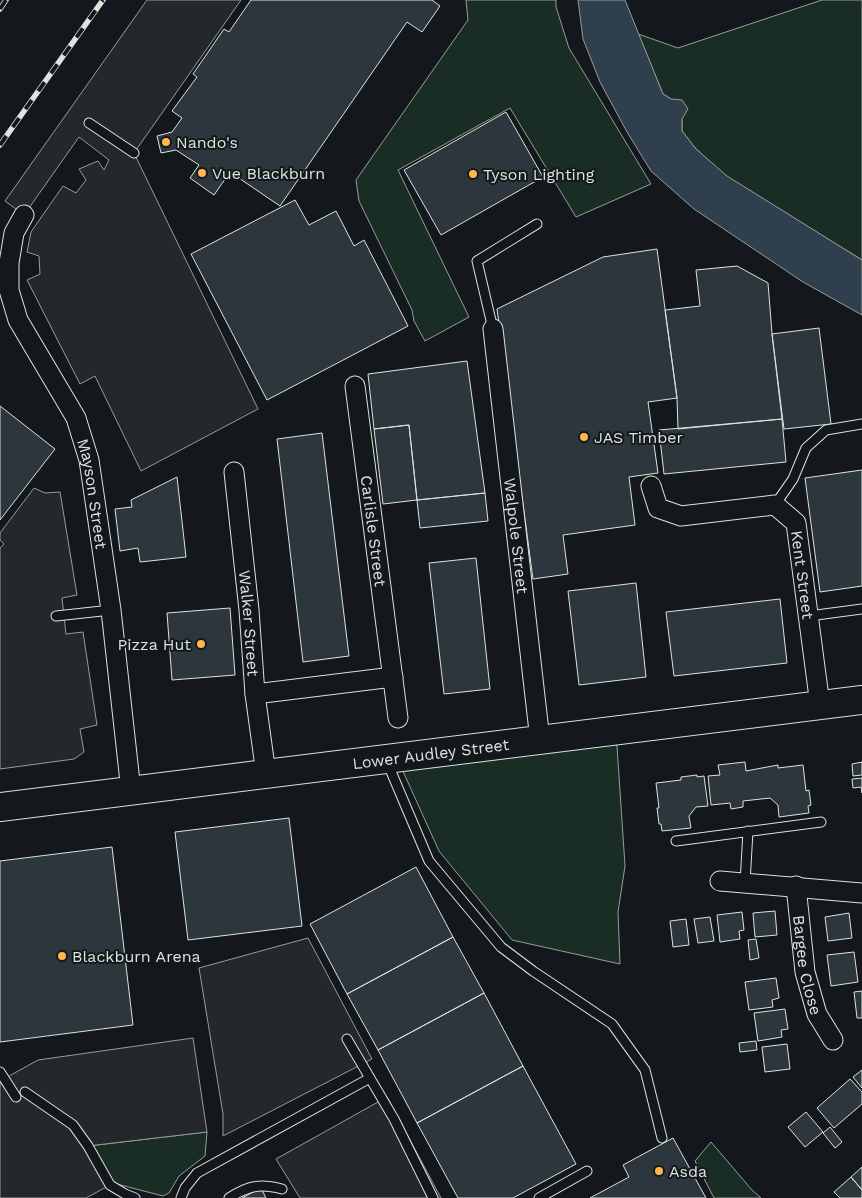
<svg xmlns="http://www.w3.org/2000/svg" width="862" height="1198" font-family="'Work Sans',sans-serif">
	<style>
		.green { fill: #1a2d24; stroke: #939e99 }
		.parking { fill: #24282b; stroke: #939e99 }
		.water { fill: #2f3f4d; stroke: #939e99 }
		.building { fill: #2c363c; stroke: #d8e6dc }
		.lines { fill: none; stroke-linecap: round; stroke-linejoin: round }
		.service-casing { stroke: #d8e6dc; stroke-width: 11 }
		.minor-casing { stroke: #d8e6dc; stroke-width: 21 }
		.trunk-casing { stroke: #d8e6dc; stroke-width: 30 }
		.service { stroke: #14181c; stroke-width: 9 }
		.minor { stroke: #14181c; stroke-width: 19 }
		.trunk { stroke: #14181c; stroke-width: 28 }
		.rail-casing { stroke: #d8e6dc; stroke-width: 5.5 }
		.rail { stroke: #14181c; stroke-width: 4; stroke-dasharray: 11; stroke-linecap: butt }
		.poi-dot { fill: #ffb74d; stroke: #14181c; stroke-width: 2 }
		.labels { text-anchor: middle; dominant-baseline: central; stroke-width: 4; stroke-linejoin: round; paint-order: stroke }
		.poi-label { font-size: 16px; fill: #d8e6dc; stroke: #14181c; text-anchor: start }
		.street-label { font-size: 16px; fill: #d8e6dc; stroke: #14181c }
	</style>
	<rect width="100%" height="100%" fill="#14181c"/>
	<!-- green -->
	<path class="green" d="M466 0H556V7L569 48 651 184 576 217 510 108 398 170 469 317 425 341 414 321 412 310 359 201 356 180 468 20Z
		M822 0H862V260L727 177 696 149 682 131V119L671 99 663 94 638 34 678 48Z
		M616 731 625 866 618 912 620 964 512 940 439 851 397 758Z
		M207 1132 205 1156 179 1176 169 1193 163 1196 113 1183 88 1146Z
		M711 1142 752 1190 761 1198H714L695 1161Z"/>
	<!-- parking -->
	<path class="parking" d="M147 0H241L134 153 258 409 141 471 95 376 80 384 27 280 40 274 39 256 27 252 31 232 63 186 76 193 86 180 79 169 98 161 104 170 109 160 79 137 24 215 5 201Z
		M34 488 45 493 60 492 77 595 62 598 66 634 83 632 97 725 80 729 84 752 74 759 0 769V548L4 544 0 540V533Z
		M308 938 372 1059 223 1136V1114L199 968Z
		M193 1038 207 1132 88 1146 110 1185 86 1198H0V1081L38 1060Z
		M387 1097 441 1198H300L276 1159Z"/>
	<!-- water -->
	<path class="water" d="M578 0H625L663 94 671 99 682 100 688 109 682 119V131L696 149 727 176 862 260V315L803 282 694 209 651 171 627 132 600 82 583 39Z"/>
	<!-- building -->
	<path class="building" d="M251 0H432L440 6 422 32 407 22 280 206 230 172 214 195 190 178 199 165 176 150 161 153 157 136 172 132 182 118 172 111 197 77 193 74 224 29 229 32Z
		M506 112 543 177 441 235 404 170Z
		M295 200 309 225 336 211 354 246 364 240 408 326 267 400 191 254Z
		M657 249 677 398 648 402 658 473 629 477 635 525 563 535 568 574 533 579 497 309 603 257Z
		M737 266 768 283 772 334 782 419 678 429 677 398 665 310 700 306 696 270Z
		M819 328 831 424 784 429 772 334Z
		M467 361 485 493 417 500 409 425 374 429 368 374Z
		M0 406 55 449 0 520Z
		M782 419 786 462 664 474 659 430Z
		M409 425 417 500 383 504 374 429Z
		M322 433 349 656 303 662 277 439Z
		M862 470V586L820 592 805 478Z
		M177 477 186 557 140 562 138 548 120 551 115 509 132 507 131 500Z
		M485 493 488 521 420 528 417 500Z
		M476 558 490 689 444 694 429 563Z
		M636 583 646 677 579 685 568 591Z
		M780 599 787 663 674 676 666 612Z
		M230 608 235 675 172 680 167 613Z
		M745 762 746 771 778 765V768L803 765 806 791 809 790 811 805 808 806 809 813 779 817 778 805 770 798 743 801V807L731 809 730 803 711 805 708 776 720 775 718 765Z
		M862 762V775L853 776 852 764Z
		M697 775V777L704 776 708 806 696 807 689 816 691 828 662 831 661 824H659L657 808H659L656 783 681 780V777Z
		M862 778V793L861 787 853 788 852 779Z
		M289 818 302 926 188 940 175 832Z
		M112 847 133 1025 0 1042V861Z
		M416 867 453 937 347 994 310 924Z
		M775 911 777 935 755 937 753 913Z
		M742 912 744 930 739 931 740 939 720 942 717 915Z
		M849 913 852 938 828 941 825 917Z
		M710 917 714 941 698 943 694 919Z
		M686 919 689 945 673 947 670 921Z
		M453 937 484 993 378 1050 347 994Z
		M756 939 759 958 750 960 748 940Z
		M854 952 858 982 831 986 827 955Z
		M776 978 779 998 772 1000 773 1007 749 1010 745 982Z
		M862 991V1018H857L854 992Z
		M484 993 523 1066 417 1123 378 1050Z
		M785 1009 788 1029 781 1030 782 1037 758 1041 754 1013Z
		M756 1041 757 1050 740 1052 739 1043Z
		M787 1044 790 1069 765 1072 762 1047Z
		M523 1066 576 1164 513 1198H458L417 1123Z
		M862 1070V1088L853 1077Z
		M850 1079 862 1092V1104L834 1128 817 1108Z
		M806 1112 823 1132 805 1147 788 1127Z
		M830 1127 842 1142 835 1148 823 1133Z
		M673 1138 706 1198H590L629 1177 623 1165Z
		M862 1167V1190L851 1177Z
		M851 1177 862 1190V1198H840L834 1192Z
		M261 1188 266 1198H242Z"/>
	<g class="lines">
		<!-- service casing -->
		<g class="service-casing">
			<path id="service" d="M89 123 134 153
				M493 329 477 261 537 224
				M775 505 793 479 806 448 826 430 862 424
				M56 616 111 610
				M809 616 862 609
				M387 762 429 861 501 947 533 971 612 1024 645 1070 662 1138
				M676 841 821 822
				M745 883 748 831
				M347 1039 394 1119 433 1198
				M0 1072 16 1097
				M25 1092 73 1125 88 1146 110 1185 125 1194 135 1198
				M181 1198 185 1188 197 1173 370 1078
				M229 1198C248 1186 259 1183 282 1189
				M539 1198 587 1171"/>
		</g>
		<!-- minor casing -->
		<g class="minor-casing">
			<g id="minor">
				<path id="s1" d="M24 215 14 233 9 263V290L18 320 76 418 89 460 111 610 131 791"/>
				<path id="s2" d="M493 329 540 740"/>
				<path id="s3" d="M355 386 398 718"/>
				<path id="s4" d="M234 472 249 610 255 694 266 774"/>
				<path id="s5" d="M651 486 658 508 681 516 775 505 796 523 820 705"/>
				<path d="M255 694 393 677"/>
				<path d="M720 881 862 893"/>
				<path id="s6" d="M796 886 805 972 817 1014 833 1040"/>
			</g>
		</g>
		<!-- trunk casing -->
		<g class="trunk-casing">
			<g id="trunk">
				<path id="s7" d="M0 807 862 700"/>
			</g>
		</g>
		<!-- service -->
		<use href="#service" class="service"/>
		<!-- minor -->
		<use href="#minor" class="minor"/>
		<!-- trunk -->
		<use href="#trunk" class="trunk"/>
		<!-- rail casing -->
		<g class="rail-casing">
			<path id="rail" d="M0 9 6 0
				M0 145 103 0"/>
		</g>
		<!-- rail -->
		<use href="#rail" class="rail"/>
	</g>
	<!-- markers -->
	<g class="poi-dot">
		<circle cx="166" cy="142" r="5"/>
		<circle cx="202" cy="173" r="5"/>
		<circle cx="473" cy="174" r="5"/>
		<circle cx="584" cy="437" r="5"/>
		<circle cx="201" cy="644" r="5"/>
		<circle cx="62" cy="956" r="5"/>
		<circle cx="659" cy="1171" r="5"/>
	</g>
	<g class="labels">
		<!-- poi labels -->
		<g class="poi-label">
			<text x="176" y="142">Nando's</text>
			<text x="212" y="173">Vue Blackburn</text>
			<text x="483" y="174">Tyson Lighting</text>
			<text x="594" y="437">JAS Timber</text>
			<text x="191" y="644" text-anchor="end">Pizza Hut</text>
			<text x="72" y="956">Blackburn Arena</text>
			<text x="669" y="1171">Asda</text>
		</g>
		<!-- street labels -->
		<g class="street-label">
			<text stroke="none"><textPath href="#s1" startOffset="301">Mayson Street</textPath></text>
			<text stroke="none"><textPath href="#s3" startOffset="146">Carlisle Street</textPath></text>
			<text stroke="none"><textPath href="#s2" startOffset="208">Walpole Street</textPath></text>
			<text stroke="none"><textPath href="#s5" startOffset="222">Kent Street</textPath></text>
			<text stroke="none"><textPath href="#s4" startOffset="152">Walker Street</textPath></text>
			<text stroke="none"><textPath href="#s7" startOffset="434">Lower Audley Street</textPath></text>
			<text stroke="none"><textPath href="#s6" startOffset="80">Bargee Close</textPath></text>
		</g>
	</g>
</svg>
